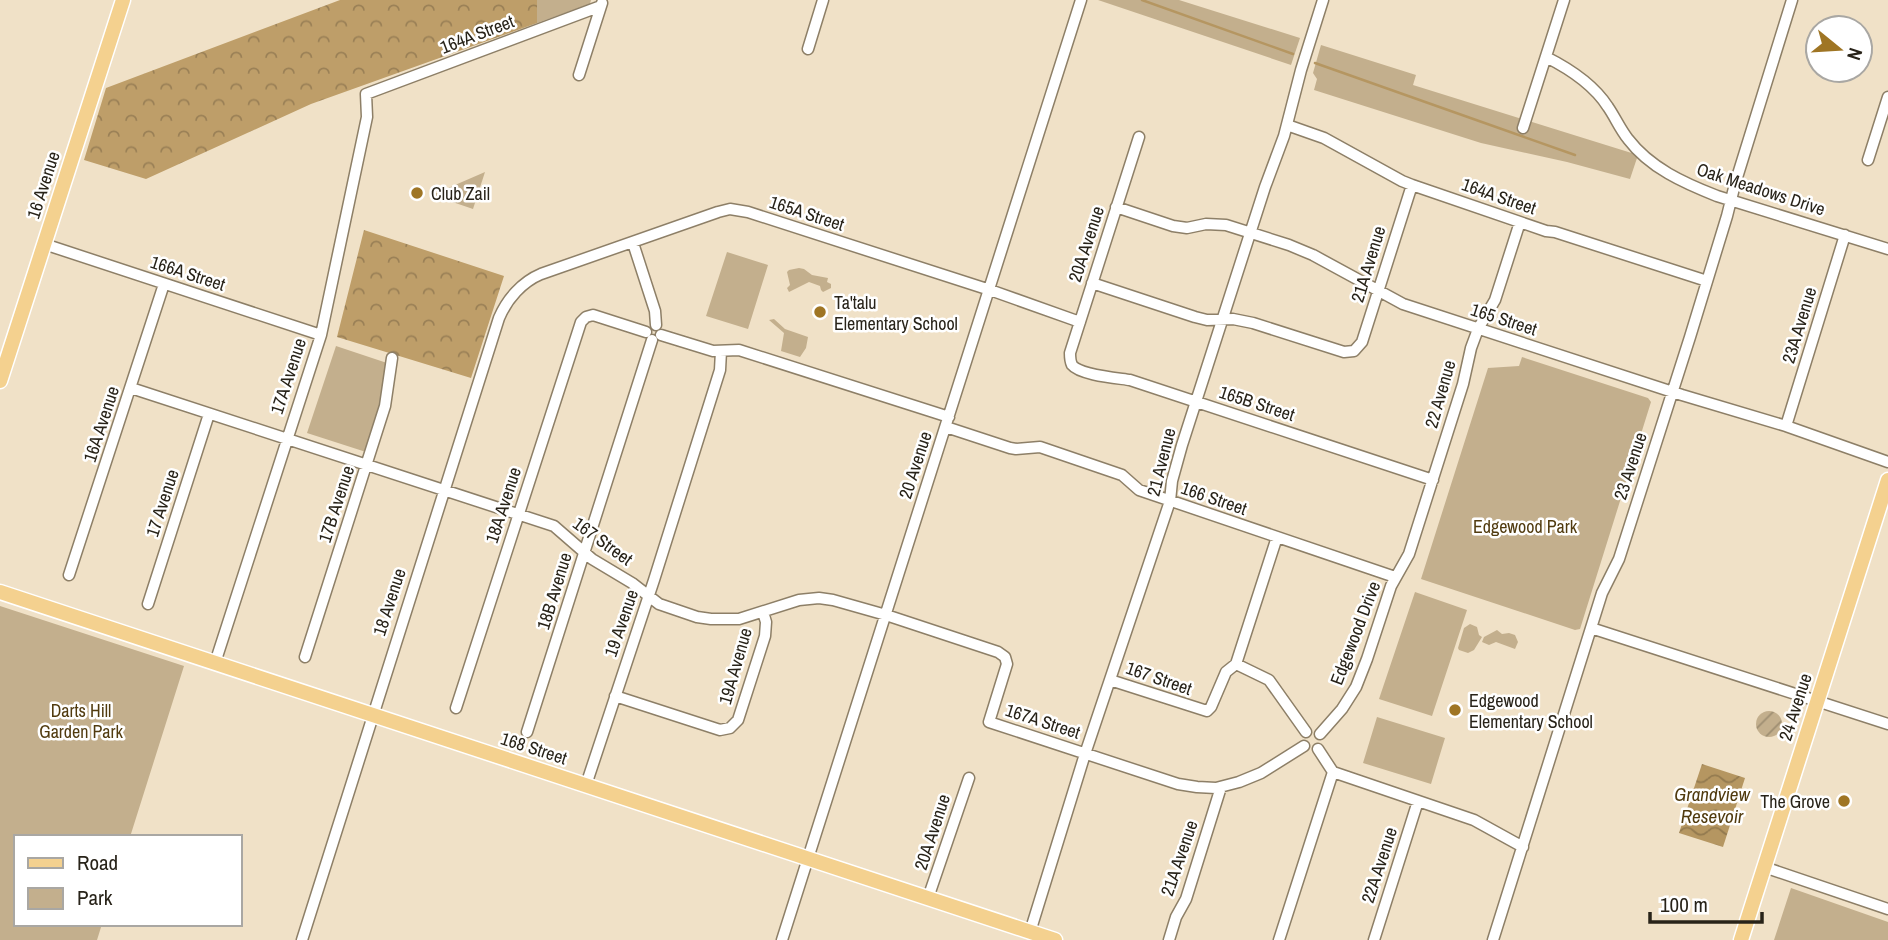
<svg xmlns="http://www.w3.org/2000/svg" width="1888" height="940" font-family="'Archivo Narrow',sans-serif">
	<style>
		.green { fill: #c3af8d }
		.forest { fill: url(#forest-crowns) }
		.garden { fill: url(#garden-furrows) }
		.water { fill: url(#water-waves) }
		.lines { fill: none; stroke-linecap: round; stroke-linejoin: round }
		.stream { stroke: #b59661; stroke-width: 2.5 }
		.minor-casing { stroke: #8d7f67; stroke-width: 13 }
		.major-casing { stroke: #fff; stroke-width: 17 }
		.minor { stroke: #fff; stroke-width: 10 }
		.major { stroke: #f4d18f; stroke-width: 14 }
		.poi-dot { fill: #9f7524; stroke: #fff; stroke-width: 2.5 }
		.labels { text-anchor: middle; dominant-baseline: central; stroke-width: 5; stroke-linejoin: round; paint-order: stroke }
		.street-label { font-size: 18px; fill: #282319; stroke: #fff }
		.poi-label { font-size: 18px; fill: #282319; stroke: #fff; text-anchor: start }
		.park-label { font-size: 18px; fill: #513b0f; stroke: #fff }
		.water-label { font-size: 19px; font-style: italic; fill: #503a0e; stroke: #fff }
	</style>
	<defs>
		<pattern id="forest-crowns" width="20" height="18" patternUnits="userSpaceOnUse" patternTransform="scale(1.75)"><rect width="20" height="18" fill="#be9e69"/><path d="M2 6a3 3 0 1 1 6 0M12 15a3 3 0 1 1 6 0" fill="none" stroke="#9a8056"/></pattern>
		<pattern id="garden-furrows" width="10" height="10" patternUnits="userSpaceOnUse" patternTransform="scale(1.75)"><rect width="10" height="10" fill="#c3af8d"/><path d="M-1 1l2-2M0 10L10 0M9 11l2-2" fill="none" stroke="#9e8e72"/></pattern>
		<pattern id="water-waves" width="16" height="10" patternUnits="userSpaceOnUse" patternTransform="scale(1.75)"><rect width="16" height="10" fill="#b59661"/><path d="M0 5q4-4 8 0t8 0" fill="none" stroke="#937a4f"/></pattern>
	</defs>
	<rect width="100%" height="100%" fill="#f0e1c7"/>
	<!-- green -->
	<path class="green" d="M537 0H591L590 4 537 23Z
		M1098 0H1179L1300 38 1291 65Z
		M1321 45 1416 75 1413 85 1638 155 1630 179 1567 162 1481 143 1314 90 1317 79 1313 73Z
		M485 172 473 209 432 195Z
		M727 252 768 265 748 329 706 316Z
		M799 268 804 269 812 275 828 278 827 282 831 284V288L823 292 821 290 820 286 809 282 789 292 787 288 790 285 787 272 789 270Z
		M774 319 785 329 808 337 806 348 800 357 781 351 784 333 769 320Z
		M336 346 387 363 381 402 366 452 307 433Z
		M1522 357 1648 398 1651 402 1580 629 1575 630 1421 579 1488 368 1519 366Z
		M1415 592 1467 610 1432 716 1379 699Z
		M0 606 184 666 130 837H16V924H102L97 940H0Z
		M1470 624 1477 627 1479 635 1482 637 1474 650 1468 653 1459 650 1458 648 1464 628Z
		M1497 630 1502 634 1509 633 1515 635 1518 642 1515 649 1496 642 1489 645 1482 642 1484 637Z
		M1377 717 1445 738 1431 784 1363 763Z
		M1791 888 1888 922V940H1774Z"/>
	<!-- forest -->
	<path class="forest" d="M340 0H537V23L311 104 146 179 84 160 106 88Z
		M364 230 504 276 471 378 337 337Z"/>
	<!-- garden -->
	<path class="garden" d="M1756 724a13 13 0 1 1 26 0a13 13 0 1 1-26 0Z"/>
	<!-- water -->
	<path class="water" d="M1702 764 1745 778 1723 847 1679 833Z"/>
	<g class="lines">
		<!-- stream -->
		<path class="stream" d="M1142 0 1293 54
			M1315 63 1575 155"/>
		<!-- minor casing -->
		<g class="minor-casing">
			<path id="minor" d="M808 49 823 0
				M1546 57C1568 68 1594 85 1608 107 1615 117 1620 129 1628 139 1650 168 1684 183 1717 196L1888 249
				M579 75 602 3
				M1287 125 1324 138 1402 181 1412 185 1546 231 1555 232 1707 281
				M1523 128 1564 0
				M1139 137 1070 353C1070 358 1070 361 1072 365 1080 375 1117 378 1130 380L1433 480
				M1868 160 1888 97
				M1116 207 1173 226 1187 228 1206 224 1226 225 1289 245 1313 255 1403 304 1682 395 1786 426 1888 462
				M633 243 655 311 656 325
				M44 244 321 335
				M1092 283 1195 317 1207 320 1233 319 1253 323 1344 352 1354 351 1362 342 1412 185
				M661 335 713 351 739 350 949 417
				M131 388 554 526 592 559 632 583 659 604 697 617 711 619H739L799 600 819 598 833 600 886 615 998 652 1005 657 1007 664 989 722 1178 784 1197 787 1216 788 1239 782 1261 773 1304 746
				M1786 426 1845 235
				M946 427 1010 448 1016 449 1040 447 1122 475 1139 490 1395 577
				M69 575 164 284
				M148 604 209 414
				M1591 628 1888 724
				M305 657 385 406 392 358
				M215 663 321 335 367 117 366 94 601 6
				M1236 664 1277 537
				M1110 680 1207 711 1211 707 1226 672 1236 664 1269 680 1306 732
				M615 696 720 730 730 728 738 720 765 636 766 622 763 612
				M456 708 581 322 586 317 593 315 646 332
				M527 732 652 340
				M1320 734 1342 709 1356 687 1367 659 1391 586 1409 554 1463 384 1471 348 1478 329 1495 300 1520 222
				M1318 749 1333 772 1474 820 1523 847
				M586 785 654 580 720 370 721 351
				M1764 867 1888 909
				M928 898 969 778
				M1030 932 1085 754 1170 501 1172 481 1182 445 1265 187 1284 136 1301 70 1323 0
				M302 940 499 318C507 299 522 282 541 274L718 212 730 209 748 212 990 290 1080 322
				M782 940 1081 0
				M1169 940 1176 917 1186 899 1221 787
				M1279 940 1333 772
				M1374 940 1418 801
				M1493 940 1602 593 1619 559 1690 337 1727 216 1735 184 1792 0"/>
		</g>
		<!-- major casing -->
		<g class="major-casing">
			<path id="major" d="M0 381 123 0
				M0 592 1055 940
				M1741 940 1888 480"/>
		</g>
		<!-- minor -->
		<use href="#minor" class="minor"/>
		<!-- major -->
		<use href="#major" class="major"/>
	</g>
	<!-- markers -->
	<g class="poi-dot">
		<circle cx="417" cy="193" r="7"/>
		<circle cx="820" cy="312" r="7"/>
		<circle cx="1455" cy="710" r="7"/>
		<circle cx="1844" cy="801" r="7"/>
	</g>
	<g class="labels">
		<!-- street labels -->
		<g class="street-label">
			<text transform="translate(477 34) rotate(-21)">164A Street</text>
			<text transform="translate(43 185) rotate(-72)">16 Avenue</text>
			<text transform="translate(1761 189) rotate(18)">Oak Meadows Drive</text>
			<text transform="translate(1499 196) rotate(19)">164A Street</text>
			<text transform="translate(807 213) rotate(18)">165A Street</text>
			<text transform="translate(1086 244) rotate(-72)">20A Avenue</text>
			<text transform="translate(1368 264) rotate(-73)">21A Avenue</text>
			<text transform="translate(188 273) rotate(18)">166A Street</text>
			<text transform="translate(1504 319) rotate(18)">165 Street</text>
			<text transform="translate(1799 325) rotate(-73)">23A Avenue</text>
			<text transform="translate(288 376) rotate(-72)">17A Avenue</text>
			<text transform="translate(1440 394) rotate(-74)">22 Avenue</text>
			<text transform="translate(1257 403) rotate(18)">165B Street</text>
			<text transform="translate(101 424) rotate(-72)">16A Avenue</text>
			<text transform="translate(1161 462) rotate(-76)">21 Avenue</text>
			<text transform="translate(915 465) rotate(-72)">20 Avenue</text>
			<text transform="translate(1630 466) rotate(-72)">23 Avenue</text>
			<text transform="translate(1214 498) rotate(19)">166 Street</text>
			<text transform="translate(162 503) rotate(-72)">17 Avenue</text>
			<text transform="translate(336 504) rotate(-72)">17B Avenue</text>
			<text transform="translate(503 505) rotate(-72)">18A Avenue</text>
			<text transform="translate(603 541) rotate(36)">167 Street</text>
			<text transform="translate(554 591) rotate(-73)">18B Avenue</text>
			<text transform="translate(389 602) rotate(-72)">18 Avenue</text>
			<text transform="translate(621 623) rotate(-71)">19 Avenue</text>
			<text transform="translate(1355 633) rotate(-69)">Edgewood Drive</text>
			<text transform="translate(735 666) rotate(-74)">19A Avenue</text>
			<text transform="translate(1159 678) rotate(19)">167 Street</text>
			<text transform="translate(1795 707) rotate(-72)">24 Avenue</text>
			<text transform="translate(1043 721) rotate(18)">167A Street</text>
			<text transform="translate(534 748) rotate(18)">168 Street</text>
			<text transform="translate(932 832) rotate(-72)">20A Avenue</text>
			<text transform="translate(1179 858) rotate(-71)">21A Avenue</text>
			<text transform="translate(1379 865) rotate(-72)">22A Avenue</text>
		</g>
		<!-- poi labels -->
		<g class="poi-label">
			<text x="431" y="193">Club Zail</text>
			<text x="834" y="302">Ta'talu<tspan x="834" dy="21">Elementary School</tspan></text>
			<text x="1469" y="700">Edgewood<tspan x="1469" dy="21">Elementary School</tspan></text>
			<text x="1830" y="801" text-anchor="end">The Grove</text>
		</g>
		<!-- park labels -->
		<g class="park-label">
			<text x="1525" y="526">Edgewood Park</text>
			<text x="81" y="710">Darts Hill<tspan x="81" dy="21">Garden Park</tspan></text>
		</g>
		<!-- water labels -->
		<g class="water-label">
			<text x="1712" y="794">Grandview<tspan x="1712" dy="22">Resevoir</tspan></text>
		</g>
	</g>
	<!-- legend -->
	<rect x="14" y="835" width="228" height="91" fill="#ffffff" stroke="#a9a7a3" stroke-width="2"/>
	<rect x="28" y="858" width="35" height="10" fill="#f4d18f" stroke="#a9a7a3" stroke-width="2"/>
	<text x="77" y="870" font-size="21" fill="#282319">Road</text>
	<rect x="28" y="888" width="35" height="21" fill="#c3af8d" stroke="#a9a7a3" stroke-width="2"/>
	<text x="77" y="905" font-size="21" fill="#282319">Park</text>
	<!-- north arrow -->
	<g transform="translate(1839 49) rotate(108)"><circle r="33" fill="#ffffff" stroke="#a9a7a3" stroke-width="2"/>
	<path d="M0-5L12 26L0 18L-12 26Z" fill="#9f7524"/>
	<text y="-10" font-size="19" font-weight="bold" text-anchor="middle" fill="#282319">N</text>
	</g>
	<!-- scale -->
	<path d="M1650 912v10h112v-10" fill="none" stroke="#282319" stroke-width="3.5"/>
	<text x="1660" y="912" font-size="21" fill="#282319" stroke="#ffffff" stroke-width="5" paint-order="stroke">100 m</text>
</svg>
